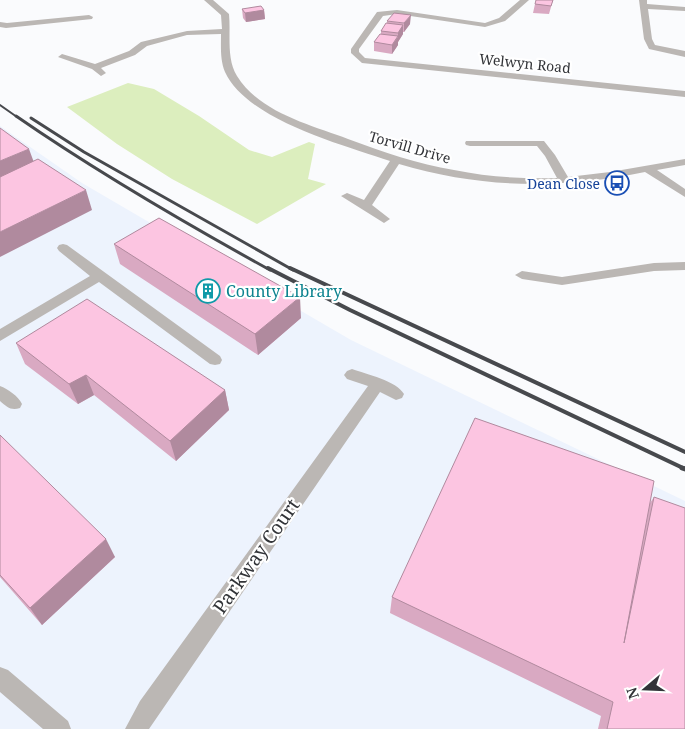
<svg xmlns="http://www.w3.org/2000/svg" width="685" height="729" font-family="'Noto Serif',serif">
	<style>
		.built { fill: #edf3fd }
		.green { fill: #dceebe }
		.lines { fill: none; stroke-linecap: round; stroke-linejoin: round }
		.minor { fill: #bbb7b4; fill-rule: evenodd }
		.rail-far3 { stroke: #47494d; stroke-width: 2 }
		.rail-far2 { stroke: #47494d; stroke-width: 3 }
		.rail-far1 { stroke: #47494d; stroke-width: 4 }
		.rail { stroke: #47494d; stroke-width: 5 }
		.wall { fill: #d9a9c2 }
		.shaded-wall { fill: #b08a9e }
		.building { fill: #fcc5e1; stroke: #b08a9e }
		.labels { text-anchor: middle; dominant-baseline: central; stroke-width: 4.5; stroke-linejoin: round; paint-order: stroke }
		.far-street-label { font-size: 14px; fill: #323438; stroke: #fff }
		.far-transit-label { font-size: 14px; fill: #164399; stroke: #fff; text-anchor: end }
		.culture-label { font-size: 16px; fill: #0d838f; stroke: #fff; text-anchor: start }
		.near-street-label { font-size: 19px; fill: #323438; stroke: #fff }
	</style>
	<rect width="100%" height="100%" fill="#fafbfd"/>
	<!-- built -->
	<path class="built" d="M0 126 82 183 351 340 685 501V729H0Z"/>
	<!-- green -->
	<path class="green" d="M128 83 154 89 199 116 249 150 272 157 309 142 315 144 308 179 326 184 257 224 172 179 117 144 67 107Z"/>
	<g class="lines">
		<!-- minor -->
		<path class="minor" d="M204 0H213L229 14C231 34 226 58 237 76 260 113 311 125 348 139 383 152 418 164 454 170 488 177 523 179 557 178L545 156 537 146H470L466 145 465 143 466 141H544L555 155 568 177 610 172 685 159V165L657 170 685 189V197L645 172C561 189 483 189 399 164L372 205 390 219 384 223 341 196 347 193 364 200 390 161C343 145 247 120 225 72 220 60 221 46 221 34L187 35 147 46 135 55 101 68 106 73 101 76 92 69 58 57 62 54 95 64 129 51 141 42 187 31 222 29 221 15Z
			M520 0H529L505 21 485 27 397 14 383 16 359 49V52L365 58 685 91V97L362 63 351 53V49L377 12 397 10 485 23 499 18Z
			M639 0H647V4L685 7V11L648 9 652 39 655 45 685 51V57L649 49 644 39Z
			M89 15 93 17 92 19 6 28 0 27V22L7 23Z
			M63 244 67 245 220 356 222 360 220 364 215 365 210 364 99 282 0 341V329L90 276 59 251 57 248 59 245Z
			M685 262V270L654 271 562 285 522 279 515 275 522 271 562 277 654 263Z
			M352 369C366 374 397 381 404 394L402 398 396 400 380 392 149 729H125L140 701 368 386 347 379 344 375 347 371Z
			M0 386C8 389 18 396 22 404L20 408C11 411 7 407 0 401Z
			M0 667 8 670 68 721 71 729H43L0 692Z"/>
		<!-- rail-far3 -->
		<path class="rail-far3" d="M0 105 17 117"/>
		<!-- rail-far2 -->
		<path class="rail-far2" d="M16 116C97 172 183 222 270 270
			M31 118 84 152 293 270"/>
		<!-- rail-far1 -->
		<path class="rail-far1" d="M268 268 350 310 685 469
			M290 268 685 452"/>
		<!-- rail -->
		<path class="rail" d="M682 468 685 469"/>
	</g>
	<!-- wall -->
	<path class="wall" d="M553 0 549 14 533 13 535 4Z
		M242 9 264 10 265 19 246 22 243 18Z
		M387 21 410 24 404 32H403V34L398 42V45L392 54 374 51V42L381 34V31L387 23Z
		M114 244 301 318 258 355 120 264Z
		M16 343 225 390 229 410 176 461 94 395 78 404 25 364Z
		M0 435 115 557 42 625 0 577Z
		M654 497 685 729H598L601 716 390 613 392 597 650 503Z"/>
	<!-- shaded-wall -->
	<path class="shaded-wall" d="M264 10 265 19 246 22 245 13Z
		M411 15 410 24 404 32V23Z
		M403 25V34L398 42V45L392 54V45L398 37V33Z
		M29 149 36 168 0 184V161Z
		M86 190 92 210 0 257V232Z
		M300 297 301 318 258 355 255 334Z
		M86 375 94 395 78 404 69 384Z
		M225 390 229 410 176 461 170 441Z
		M106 539 115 557 42 625 30 608Z"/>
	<!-- building -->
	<path class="building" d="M536 0H553L551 6 535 4Z
		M261 6 264 10 245 13 242 9Z
		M394 13 411 15 404 23 387 21Z
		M386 23 403 25 398 33 381 31Z
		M380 34 398 36 392 45 374 42Z
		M0 128 29 149 0 161Z
		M38 159 86 190 0 232V177Z
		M159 218 300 297 255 334 114 244Z
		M87 299 225 390 170 441 86 375 69 384 16 343Z
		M475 418 654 481 624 643 654 497 685 508V729H607L613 702 392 597Z
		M0 435 106 539 30 608 0 575Z"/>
	<!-- icons -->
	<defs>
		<g id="bus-ring" transform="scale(1.25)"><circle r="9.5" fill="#fff" stroke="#1a4fb4" stroke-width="1.5"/><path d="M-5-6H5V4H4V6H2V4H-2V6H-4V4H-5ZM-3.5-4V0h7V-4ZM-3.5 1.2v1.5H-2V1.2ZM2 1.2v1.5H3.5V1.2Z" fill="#1a4fb4"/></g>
		<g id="building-ring" transform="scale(1.25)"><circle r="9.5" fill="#fff" stroke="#0f9aa8" stroke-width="1.5"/><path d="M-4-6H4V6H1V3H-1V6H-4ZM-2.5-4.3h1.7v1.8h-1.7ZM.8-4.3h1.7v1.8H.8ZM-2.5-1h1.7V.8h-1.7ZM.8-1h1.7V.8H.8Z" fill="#0f9aa8"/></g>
	</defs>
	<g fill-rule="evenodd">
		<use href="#bus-ring" x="617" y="183"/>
		<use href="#building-ring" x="208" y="291"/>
	</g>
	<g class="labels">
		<!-- far-street labels -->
		<g class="far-street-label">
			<text transform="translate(525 63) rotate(6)">Welwyn Road</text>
			<text transform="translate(410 147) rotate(16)">Torvill Drive</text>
		</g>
		<!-- far-transit labels -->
		<g class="far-transit-label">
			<text x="600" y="183">Dean Close</text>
		</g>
		<!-- culture labels -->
		<g class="culture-label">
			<text x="226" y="291">County Library</text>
		</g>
		<!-- near-street labels -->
		<g class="near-street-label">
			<text transform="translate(256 556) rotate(-55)">Parkway Court</text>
		</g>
	</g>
	<!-- north arrow -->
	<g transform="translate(645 689) rotate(251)" stroke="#ffffff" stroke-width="4" paint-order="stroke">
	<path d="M0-4L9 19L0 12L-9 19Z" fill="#323438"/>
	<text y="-8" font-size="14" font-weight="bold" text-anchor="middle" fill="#323438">N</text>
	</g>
</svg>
